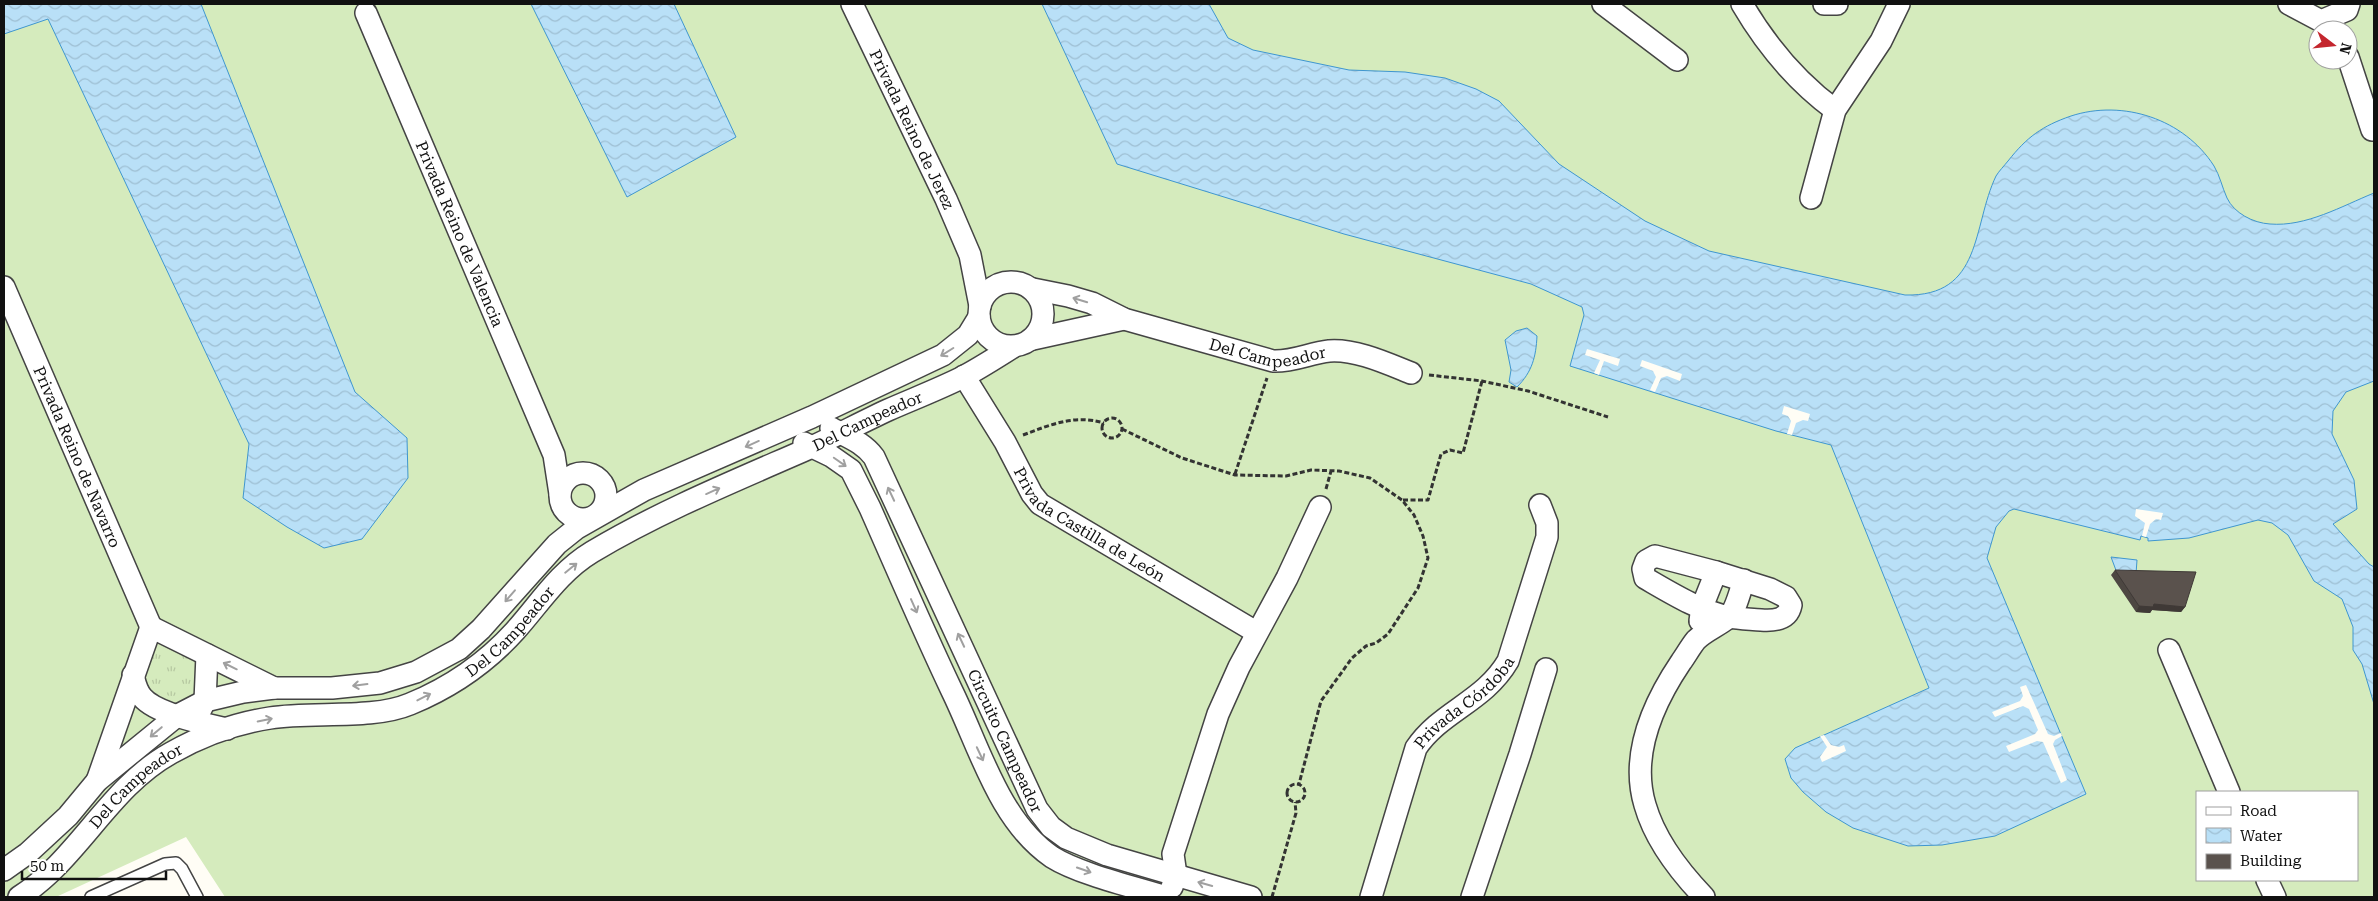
<svg xmlns="http://www.w3.org/2000/svg" width="2378" height="901" font-family="'Roboto Serif',serif">
	<style>
		.grass { fill: #d5ebbd; fill-rule: evenodd }
		.park { fill: url(#park-tufts) }
		.water { fill: url(#water-waves); stroke: #3f96cf }
		.pier { fill: #fffdf5 }
		.lines { fill: none; stroke-linecap: round; stroke-linejoin: round }
		.service-casing { stroke: #444; stroke-width: 14 }
		.minor-casing { stroke: #444; stroke-width: 24 }
		.path { stroke: #333; stroke-width: 3; stroke-dasharray: 5 2.5; stroke-linecap: butt }
		.service { stroke: #fff; stroke-width: 11 }
		.minor { stroke: #fff; stroke-width: 21 }
		.wall { fill: #4d4742 }
		.shaded-wall { fill: #3f3936 }
		.building { fill: #5a524d; stroke: #3f3936 }
		.oneway { stroke: #a0a0a0 }
		.labels { text-anchor: middle; dominant-baseline: central; stroke-width: 5; stroke-linejoin: round; paint-order: stroke }
		.street-label { font-size: 16px; fill: #111; stroke: #fff }
	</style>
	<defs>
		<pattern id="park-tufts" width="24" height="20" patternUnits="userSpaceOnUse" patternTransform="scale(1.25)"><rect width="24" height="20" fill="#d5ebbd"/><path d="M3 7l-1-3M5 7V3M7 7l1-3M15 17l-1-3M17 17v-4M19 17l1-3" fill="none" stroke="#b6c8a1"/></pattern>
		<pattern id="water-waves" width="16" height="10" patternUnits="userSpaceOnUse" patternTransform="scale(1.25)"><rect width="16" height="10" fill="#b9e0f7"/><path d="M0 5q4-4 8 0t8 0" fill="none" stroke="#9ebfd3"/></pattern>
	</defs>
	<rect width="100%" height="100%" fill="#fffdf5"/>
	<!-- grass -->
	<path class="grass" d="M4 4H2374V897H225L186 837 56 897H4ZM2318 30H2348V60H2318ZM2197 792H2357V880H2197Z"/>
	<!-- park -->
	<path class="park" d="M148 672a24 24 0 1 1 48 0a24 24 0 1 1-48 0Z"/>
	<!-- water -->
	<path class="water" d="M4 4H201L355 392 407 438 408 478 362 539 324 548 287 527 243 498 249 444 48 19 4 34Z
		M531 4H674L736 137 627 197Z
		M1042 4H1209L1228 38 1253 50 1349 70 1405 72 1445 78 1476 89 1499 101 1559 164 1645 221 1709 251 1905 295C1983 297 1972 226 1996 176 1999 171 2004 166 2008 161 2027 137 2042 126 2071 116 2123 99 2184 119 2214 166 2220 176 2222 187 2227 198 2234 213 2253 223 2270 224 2306 227 2342 206 2374 193V381L2346 392 2333 411 2332 434 2354 480 2357 509 2333 524 2369 564 2374 567V704L2362 664 2353 650V627L2342 599 2314 581 2288 535 2272 523 2258 520 2189 538 2148 541V538L2141 536 2140 540 2014 509 2009 511 1996 527 1987 558 2086 794 1995 836 1942 845 1908 846 1853 828 1826 812 1803 792 1791 778 1785 759 1795 748 1929 688 1831 445 1776 431 1570 366 1584 315 1582 307 1531 284 1344 234 1117 164Z
		M1527 328 1537 336C1536 357 1532 372 1517 387L1509 382 1511 370 1505 340 1516 331Z
		M2111 557 2137 560 2136 574 2117 573Z"/>
	<!-- pier -->
	<path class="pier" d="M1587 349 1620 359 1618 366 1604 361 1599 375 1594 373 1600 360 1585 355Z
		M1642 360 1682 374 1680 381 1667 376 1661 378 1655 392 1650 390 1656 377 1653 371 1640 366Z
		M1784 406 1810 414 1808 421 1803 420 1796 423 1792 435 1787 434 1791 421 1788 416 1782 414Z
		M2136 509 2163 513 2161 520 2156 519 2150 524 2146 537 2142 536 2145 523 2135 516Z
		M2026 685 2048 734 2054 736 2061 733 2062 736 2055 740 2053 744 2067 780 2061 783 2043 742 2037 741 2009 752 2006 746 2035 734 2038 730 2029 709 2023 706 1995 717 1992 712 2020 701 2023 696 2020 687Z
		M1824 735 1831 745 1839 747 1844 745 1846 751 1822 762 1820 757 1827 747 1820 736Z"/>
	<g class="lines">
		<!-- service casing -->
		<g class="service-casing">
			<path id="service" d="M91 897 165 864 176 863 182 869 197 897"/>
		</g>
		<!-- minor casing -->
		<g class="minor-casing">
			<g id="minor">
				<path id="s1" d="M852 4 946 199 970 255 980 306"/>
				<path d="M1603 4 1677 60"/>
				<path d="M1742 4C1766 45 1797 82 1835 110"/>
				<path d="M1824 4H1837"/>
				<path d="M2289 4 2321 21 2347 10 2349 4"/>
				<path id="s2" d="M366 13 554 455 560 494"/>
				<path d="M2348 57 2372 130"/>
				<path d="M1811 198 1835 110 1881 41 1899 4"/>
				<circle cx="1011" cy="314" r="32"/>
				<path id="s3" d="M4 287 151 627"/>
				<path id="s4" d="M1033 289 1068 296 1092 303 1124 319 1273 361C1293 362 1310 353 1329 351 1356 349 1386 363 1411 373"/>
				<path d="M1033 339 1124 319"/>
				<path id="s5" d="M964 376 1005 442 1032 494 1040 504 1256 632"/>
				<path id="s6" d="M831 428C847 437 863 442 874 457L1037 809 1051 827 1066 838 1107 855 1251 897"/>
				<path d="M804 443 831 456 851 470 870 508C897 569 923 630 952 691 979 746 999 821 1052 857 1079 874 1134 887 1166 897"/>
				<circle cx="583" cy="496" r="23"/>
				<path d="M1655 556 1716 572 1770 589 1786 597 1791 605C1788 620 1774 621 1761 620 1750 619 1739 619 1729 617 1700 611 1671 593 1645 578L1643 569 1646 561Z"/>
				<path d="M1700 621 1702 607 1716 572"/>
				<path d="M151 627 274 688"/>
				<path d="M2169 650 2229 792"/>
				<path d="M133 675C135 683 136 690 142 697 156 714 205 724 227 729"/>
				<path d="M199 713 205 701 207 655"/>
				<path d="M97 781 151 627"/>
				<path d="M4 870 28 853 68 816 97 781 178 715 205 701 243 692 274 688H332L380 683 416 672 459 649 481 629 557 544 577 528 644 490 812 417 943 355 968 335 979 317"/>
				<path d="M2267 880 2275 897"/>
				<path d="M1172 887 1176 875 1173 854 1218 714 1239 667 1287 578 1320 507"/>
				<path id="s7" d="M19 897C79 859 108 788 171 753 201 736 237 723 270 718 312 711 372 720 410 704 449 688 486 663 515 631 540 603 559 572 592 552 659 512 732 482 803 451 832 438 860 423 888 410 913 399 939 389 963 377 980 368 997 357 1013 347"/>
				<path id="s8" d="M1371 897 1416 748C1441 711 1484 702 1508 661L1547 537V523L1540 505"/>
				<path d="M1472 897 1520 754 1546 669"/>
				<path d="M1704 897C1679 871 1655 840 1645 805 1630 755 1654 702 1681 662 1686 655 1691 646 1696 640 1705 631 1718 626 1728 618 1736 610 1740 591 1744 580"/>
			</g>
		</g>
		<!-- path -->
		<path class="path" d="M1429 375 1482 381 1528 391 1608 417
			M1102 428a10 10 0 1 1 20 0a10 10 0 1 1-20 0Z
			M1122 429 1182 458 1235 475 1286 476 1311 470 1339 471 1370 478 1402 500 1414 515 1423 536 1428 558 1418 588 1388 634 1376 643 1366 646 1352 658 1321 701 1299 784
			M1023 435C1050 425 1074 414 1104 423
			M1235 474 1267 378
			M1326 489 1331 471
			M1403 500H1428L1441 454 1450 450 1463 453 1482 381
			M1287 793a9 9 0 1 1 18 0a9 9 0 1 1-18 0Z
			M1272 897 1296 813 1295 802"/>
		<!-- service -->
		<use href="#service" class="service"/>
		<!-- minor -->
		<use href="#minor" class="minor"/>
	</g>
	<!-- wall -->
	<path class="wall" d="M2115 570 2185 607 2181 612 2152 610 2150 613 2136 612 2111 575Z"/>
	<!-- shaded-wall -->
	<path class="shaded-wall" d="M2154 604 2185 607 2181 612 2152 610 2150 613 2136 612 2139 606Z"/>
	<!-- building -->
	<path class="building" d="M2115 570 2196 572 2185 607 2154 604 2153 607 2139 606Z"/>
	<!-- one-way arrows -->
	<defs><path id="oneway-shaft" d="M-6 0H5M1.5-3L5.5 0L1.5 3" fill="none" stroke-width="1.6" stroke-linecap="round" stroke-linejoin="round" transform="scale(1.25)"/></defs>
	<g class="oneway">
		<use href="#oneway-shaft" transform="translate(1080 300) rotate(-163)"/>
		<use href="#oneway-shaft" transform="translate(947 352) rotate(148)"/>
		<use href="#oneway-shaft" transform="translate(752 444) rotate(156)"/>
		<use href="#oneway-shaft" transform="translate(840 462) rotate(35)"/>
		<use href="#oneway-shaft" transform="translate(713 491) rotate(-24)"/>
		<use href="#oneway-shaft" transform="translate(891 494) rotate(-115)"/>
		<use href="#oneway-shaft" transform="translate(571 568) rotate(-39)"/>
		<use href="#oneway-shaft" transform="translate(510 596) rotate(131)"/>
		<use href="#oneway-shaft" transform="translate(914 606) rotate(66)"/>
		<use href="#oneway-shaft" transform="translate(961 640) rotate(-115)"/>
		<use href="#oneway-shaft" transform="translate(230 666) rotate(-154)"/>
		<use href="#oneway-shaft" transform="translate(360 685) rotate(173)"/>
		<use href="#oneway-shaft" transform="translate(424 697) rotate(-27)"/>
		<use href="#oneway-shaft" transform="translate(265 720) rotate(-12)"/>
		<use href="#oneway-shaft" transform="translate(156 732) rotate(140)"/>
		<use href="#oneway-shaft" transform="translate(980 754) rotate(65)"/>
		<use href="#oneway-shaft" transform="translate(1084 870) rotate(19)"/>
		<use href="#oneway-shaft" transform="translate(1205 884) rotate(-164)"/>
	</g>
	<g class="labels">
		<!-- street labels -->
		<g class="street-label">
			<text stroke="none"><textPath href="#s1" startOffset="139">Privada Reino de Jerez</textPath></text>
			<text stroke="none"><textPath href="#s2" startOffset="240">Privada Reino de Valencia</textPath></text>
			<text stroke="none"><textPath href="#s4" startOffset="245">Del Campeador</textPath></text>
			<text stroke="none"><textPath href="#s7" startOffset="1002">Del Campeador</textPath></text>
			<text stroke="none"><textPath href="#s3" startOffset="185">Privada Reino de Navarro</textPath></text>
			<text stroke="none"><textPath href="#s5" startOffset="200">Privada Castilla de León</textPath></text>
			<text stroke="none"><textPath href="#s7" startOffset="582">Del Campeador</textPath></text>
			<text stroke="none"><textPath href="#s8" startOffset="222">Privada Córdoba</textPath></text>
			<text stroke="none"><textPath href="#s6" startOffset="365">Circuito Campeador</textPath></text>
			<text stroke="none"><textPath href="#s7" startOffset="162">Del Campeador</textPath></text>
		</g>
	</g>
	<!-- border -->
	<rect width="2378" height="901" fill="none" stroke="#111111" stroke-width="10"/>
	<!-- legend -->
	<rect x="2196" y="791" width="162" height="90" fill="#ffffff" stroke="#a0a0a0"/>
	<rect x="2206" y="807" width="25" height="8" fill="#ffffff" stroke="#a0a0a0"/>
	<text x="2240" y="816" font-size="15" fill="#111111">Road</text>
	<rect x="2206" y="828" width="25" height="15" fill="url(#water-waves)" stroke="#a0a0a0"/>
	<text x="2240" y="841" font-size="15" fill="#111111">Water</text>
	<rect x="2206" y="854" width="25" height="15" fill="#5a524d" stroke="#a0a0a0"/>
	<text x="2240" y="866" font-size="15" fill="#111111">Building</text>
	<!-- north arrow -->
	<g transform="translate(2333 45) rotate(106)"><circle r="24" fill="#ffffff" stroke="#a0a0a0"/>
	<path d="M0-4L9 19L0 12L-9 19Z" fill="#c4262e"/>
	<text y="-8" font-size="14" font-weight="bold" text-anchor="middle" fill="#111111">N</text>
	</g>
	<!-- scale -->
	<path d="M22 871v8h144v-8" fill="none" stroke="#111111" stroke-width="2.5"/>
	<text x="30" y="871" font-size="15" fill="#111111" stroke="#ffffff" stroke-width="4" paint-order="stroke">50 m</text>
</svg>
